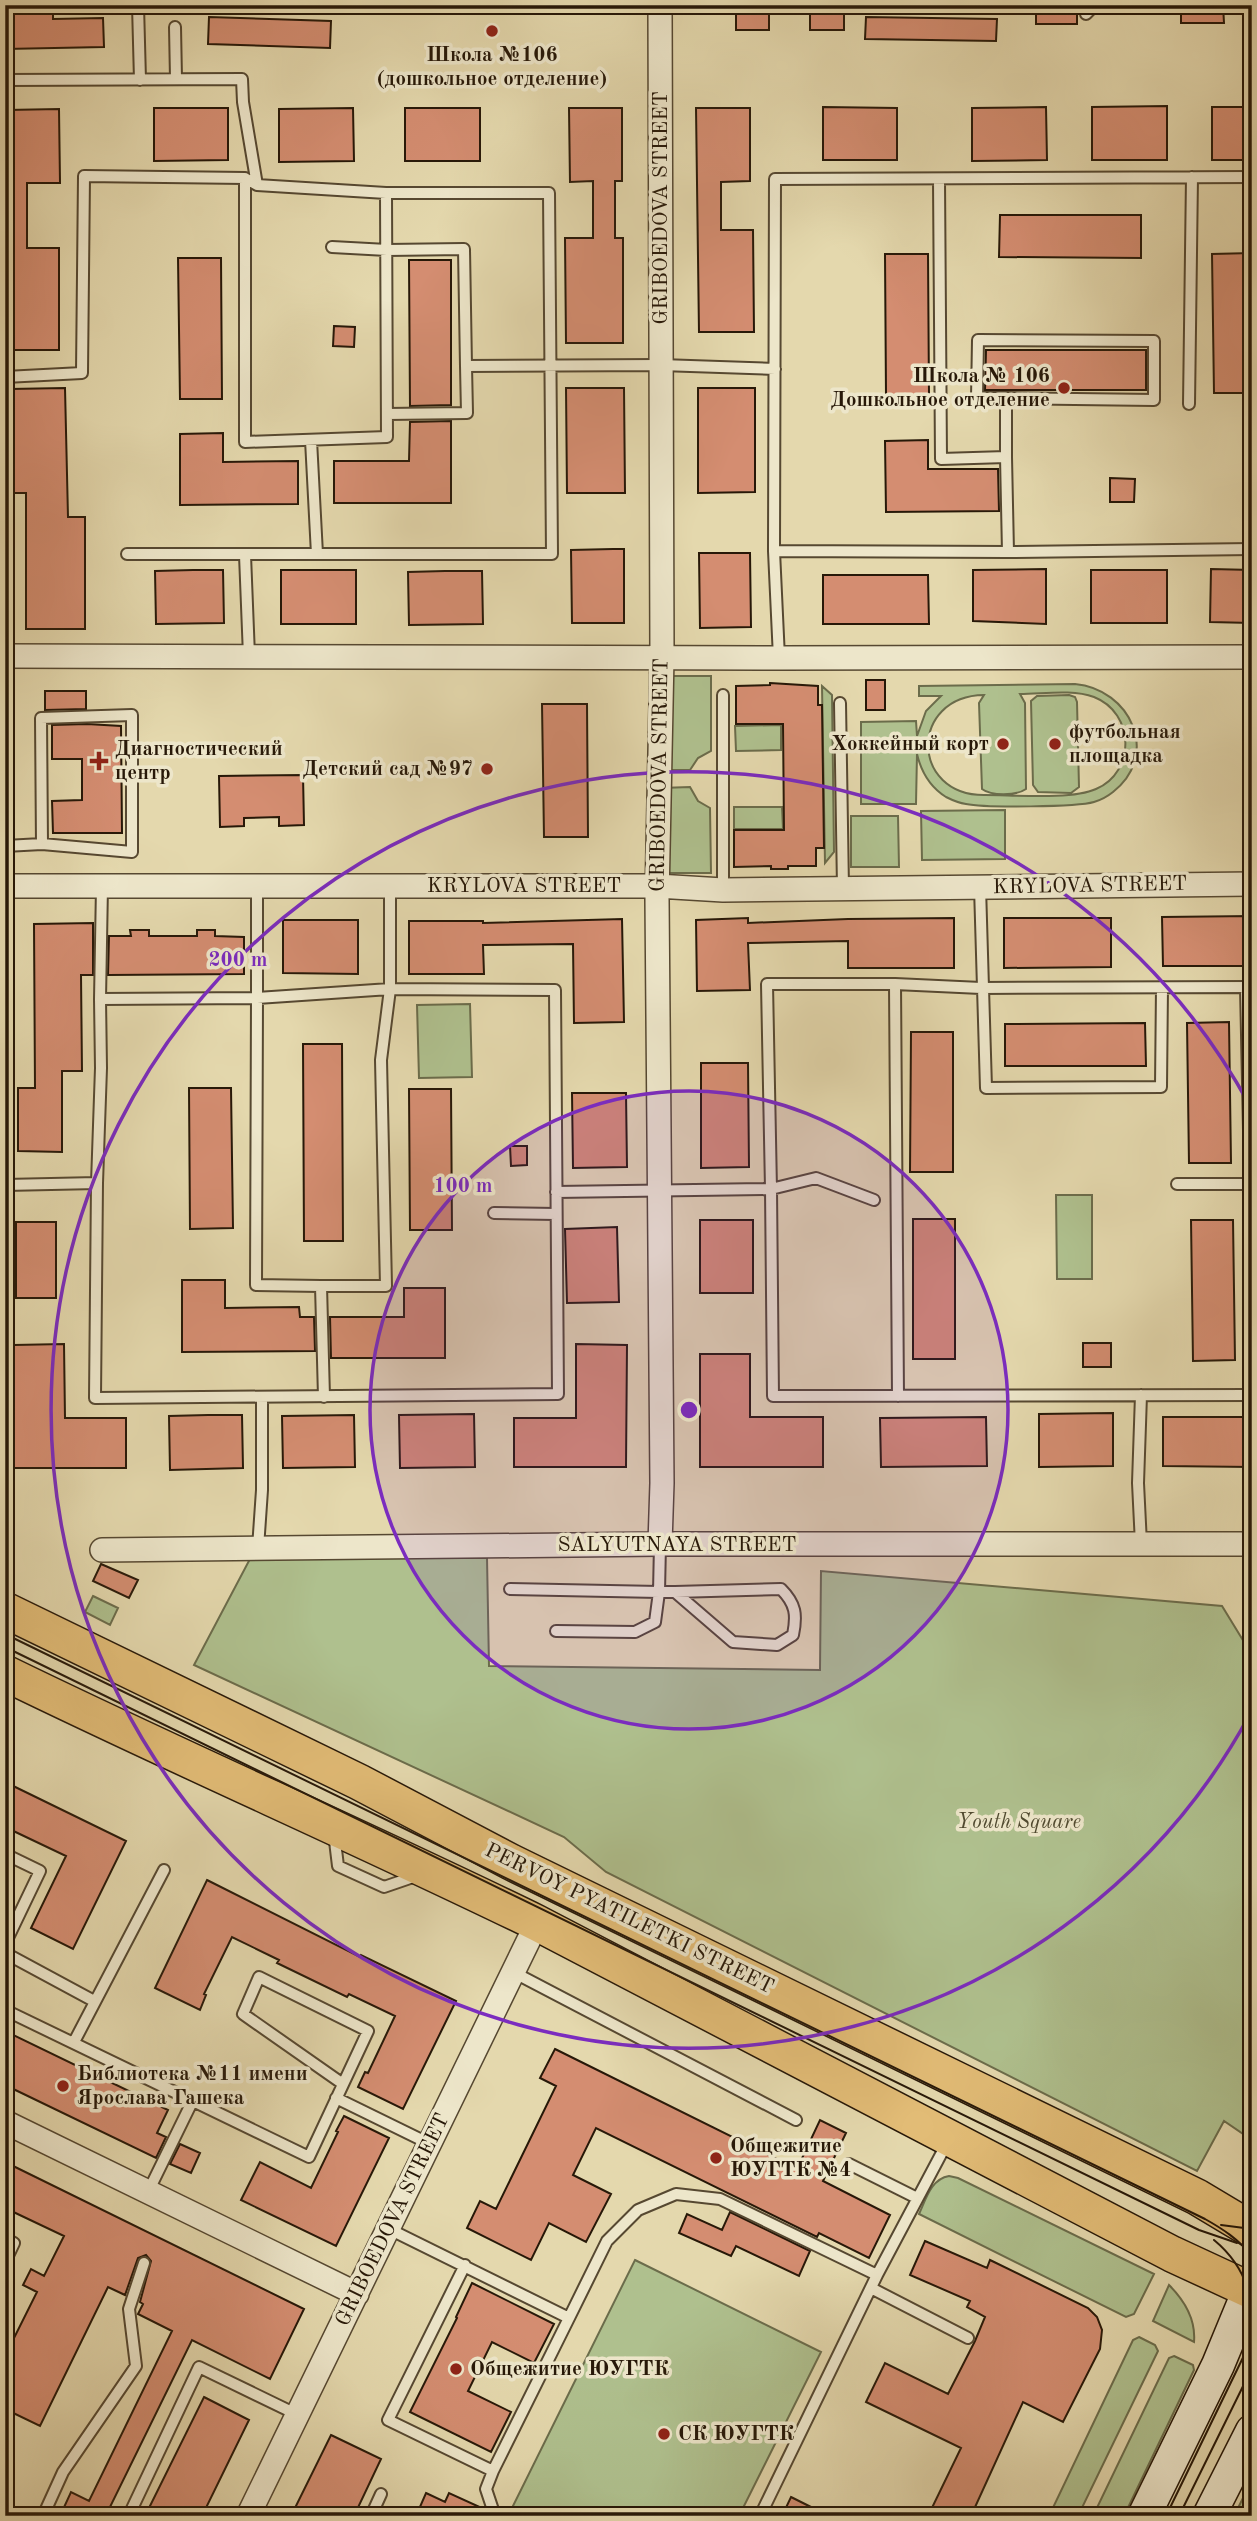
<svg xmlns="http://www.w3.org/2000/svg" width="1257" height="2521" font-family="'Old Standard TT',serif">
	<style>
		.green { fill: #afc08e; stroke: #6b6c4b; stroke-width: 2; fill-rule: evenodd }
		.building { fill: #d48d71; stroke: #271808; stroke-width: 2 }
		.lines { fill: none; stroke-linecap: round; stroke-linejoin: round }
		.lane-casing { stroke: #564831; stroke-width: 14 }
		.street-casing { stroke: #564831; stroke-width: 26 }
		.secondary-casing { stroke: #271808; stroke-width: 35 }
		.primary-casing { stroke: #271808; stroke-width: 38 }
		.lane { stroke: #ede6ca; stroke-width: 10 }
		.street { stroke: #ede6ca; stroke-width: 23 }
		.secondary { stroke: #ede6ca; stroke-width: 32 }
		.primary { stroke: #e2bc76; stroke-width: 35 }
		.tram { stroke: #271808; stroke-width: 2 }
		.ring { fill: none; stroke: #7b2cbf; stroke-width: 3.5 }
		.poi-dot { fill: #8f2418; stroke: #ede6ca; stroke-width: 2.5 }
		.labels { text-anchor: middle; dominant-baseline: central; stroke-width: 7; stroke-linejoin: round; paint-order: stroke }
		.poi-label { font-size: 21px; font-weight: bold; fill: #271808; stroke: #ede6ca; text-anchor: start }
		.street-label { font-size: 21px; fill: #271808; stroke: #ede6ca }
		.park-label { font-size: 21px; font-style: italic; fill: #504a30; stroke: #ede6ca }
		.centre { fill: #7b2cbf; stroke: #ede6ca; stroke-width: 3.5 }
		.ring-label { font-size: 21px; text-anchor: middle; font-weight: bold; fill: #7b2cbf; stroke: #ede6ca; stroke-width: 7; stroke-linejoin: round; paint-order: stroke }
	</style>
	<rect width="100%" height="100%" fill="#e4d8ad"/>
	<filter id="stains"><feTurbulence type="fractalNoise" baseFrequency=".00286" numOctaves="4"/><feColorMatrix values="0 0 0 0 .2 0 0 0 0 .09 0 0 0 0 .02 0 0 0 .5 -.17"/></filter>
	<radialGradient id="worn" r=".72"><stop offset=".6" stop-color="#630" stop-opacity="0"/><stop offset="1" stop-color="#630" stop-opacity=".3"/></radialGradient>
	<!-- green -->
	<path class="green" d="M674 676H711V751L698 758 690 770H661V686Z
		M1075 684C1130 689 1161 754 1113 792 1108 796 1101 800 1094 802 1077 807 985 808 966 804 959 803 952 800 946 797 930 787 921 771 917 754L916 804H861V722L916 721 917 736 926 711 941 696H919V686ZM1020 694C1043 694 1072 689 1094 697 1135 713 1136 772 1096 789 1072 800 1014 795 985 795 910 796 909 696 984 695L979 703 982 789C991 796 1016 796 1026 789L1025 703Z
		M822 686 832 695 834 852 825 863Z
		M1069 695 1075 697 1077 702 1079 787 1071 793 1038 792 1033 785 1031 701 1037 696Z
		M781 725V750L736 751 735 726Z
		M690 787 698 801 710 808 711 873H669V879L661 788Z
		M734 807H782L783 829H734Z
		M1005 810V859L922 860 921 811Z
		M851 816H898L899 867H851Z
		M470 1004 472 1077 419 1078 417 1005Z
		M1056 1195H1092V1279H1057Z
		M251 1557 487 1558 489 1666 820 1670 821 1571 1222 1606 1252 1655V2140L1224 2121 1197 2171 606 1872 564 1837 194 1665Z
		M93 1596 118 1608 110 1625 85 1612Z
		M949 2176 958 2178 1154 2274 1134 2314 1126 2317 919 2214C926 2199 931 2179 949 2176Z
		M635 2260 821 2352 739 2516H508Z
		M1169 2285C1185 2301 1196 2319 1194 2342L1153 2321Z
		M1139 2337 1155 2345 1158 2351 1078 2516H1049L1133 2340Z
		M1174 2356 1193 2365 1194 2370 1124 2516H1093L1169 2358Z
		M1252 2480V2516H1234Z"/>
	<!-- building -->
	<path class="building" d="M5 5H53V19L103 18 104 47 5 49Z
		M736 5H769V30H736Z
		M810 5H844V30H810Z
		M1036 5H1077V24H1036Z
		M1181 5H1223L1224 23H1181Z
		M209 17 331 21 330 48 208 44Z
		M866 17 997 19 996 41 865 39Z
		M1167 106V160H1092V107Z
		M823 107 897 108V160H823Z
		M1046 107 1047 160 972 161V108Z
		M1212 107H1252V160H1212Z
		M154 108H228V160L154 161Z
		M353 108 354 161 279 162V109Z
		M405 108H480V161H405Z
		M569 108H622V181H615V238H623V343H566L565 238H593V181L570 182Z
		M696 108H750V181L721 182V230H753L754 332H699Z
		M59 109 60 183H27V248H59V350H5L7 110Z
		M1000 215H1141V258L999 257Z
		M1252 253V393H1214L1212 254Z
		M885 254H928L929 395H886Z
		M178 258H221L222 399H180Z
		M409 260H451V405L410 406Z
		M334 326 355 327 354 347 333 346Z
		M986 350H1146V390H985Z
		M65 388 68 517H85V629H26V493H10V389Z
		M566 388H624L625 493H567Z
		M698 388H755V492L698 493Z
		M451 421V503H334V461H409L410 422Z
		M223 433V462L298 461V504L180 505V434Z
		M928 440V469H998L999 511 886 512 885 441Z
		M1110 478 1135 479 1134 502H1110Z
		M613 549H624V623H572L571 550Z
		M699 553H750L751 627 700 628Z
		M1046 569V624L973 621V570Z
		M1211 569 1252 570V623L1210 622Z
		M193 570H223L224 623 156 624 155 571Z
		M281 570H356V624H281Z
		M1091 570H1167V623H1091Z
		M445 571H482L483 624 409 625 408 572Z
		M823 575H928L929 624H823Z
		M866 680H885V710H866Z
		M770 683 818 686V705H822L824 848H816V866H788V869H771V866L734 867V830H784L783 724H736V686L770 685Z
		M45 691H86V709L45 710Z
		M542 704H587L588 837H544Z
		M87 724 121 726 122 833H53L52 801 82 800V759H52V725Z
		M303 775 304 825 279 826V817L244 818V826L220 827 219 776Z
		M1252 916V966H1163L1162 917Z
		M748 918V923L848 919 954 918V968H848V941L748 943 750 990 697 991 696 920Z
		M1004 918H1111V967L1004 968Z
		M622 919 624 1022 574 1023 573 944 483 945 484 974H409V921H483V923Z
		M283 920H358V974L283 973Z
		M93 923V975H81L82 1071H62V1152L18 1151V1088H35L34 924Z
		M130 930H149V936H197V930H215V936L244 937V974L108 975 109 936H131Z
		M1229 1022 1231 1163H1189L1187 1023Z
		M1145 1023 1146 1066H1005V1024Z
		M911 1032H953V1172H910Z
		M303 1044H342L343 1241H304Z
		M701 1063H748L749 1167 701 1168Z
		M189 1088H231L233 1228 190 1229Z
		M409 1089H451L452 1230H410Z
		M572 1093H626L627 1167 573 1168Z
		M510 1146H527V1165L511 1166Z
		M913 1219H955V1359H913Z
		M700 1220H753V1293H700Z
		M1191 1220H1233L1235 1360 1193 1361Z
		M16 1222H56V1298H16Z
		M617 1227 619 1302 567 1303 565 1229Z
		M182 1280H225V1308L299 1307 300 1317H314L315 1351 182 1352Z
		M404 1288H445V1358H331L330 1317H404Z
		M1083 1343H1111V1367H1083Z
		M64 1344 65 1418H126V1468H14V1345Z
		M576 1344 627 1345 626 1467H514V1418H576Z
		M700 1354H750V1417H823V1467H700Z
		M1113 1413V1466L1039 1467V1414Z
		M474 1414 475 1467 400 1468 399 1415Z
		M208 1415H242L243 1468 170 1470 169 1416Z
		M354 1415 355 1467 283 1468 282 1416Z
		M986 1417 987 1466 881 1467 880 1418Z
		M1163 1417H1252V1467L1163 1466Z
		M101 1564 138 1580 129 1598 93 1581Z
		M5 1782 126 1841 73 1949 31 1928 66 1856 5 1827Z
		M207 1880 360 1957 361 1955 456 2001 403 2109 358 2087 365 2072 368 2073 395 2016 349 1994 347 1997 277 1963 279 1960 232 1937 204 1994 206 1995 200 2010 155 1988Z
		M5 2031 168 2110 157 2133 166 2137 156 2158 5 2085Z
		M555 2049 797 2169 820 2120 846 2133 823 2181 890 2215 869 2258 819 2233 817 2237 596 2128 573 2175 611 2194 586 2242 549 2223 531 2260 467 2228 480 2201 496 2209 556 2086 540 2078Z
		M344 2116 389 2138 336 2246 241 2200 260 2162 311 2188 338 2132 336 2131Z
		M180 2144 200 2153 191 2173 170 2164Z
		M5 2162 304 2309 270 2379 192 2340 108 2511 118 2516H60L71 2492 89 2501 172 2331 138 2314 143 2304 140 2302 151 2261 146 2255 138 2258 125 2295 108 2287 40 2426 5 2409V2356L37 2292 23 2285 31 2269 44 2276 64 2236 5 2208Z
		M730 2212 810 2251 799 2276 736 2246 731 2256 679 2233 687 2214 722 2230Z
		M925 2241 987 2268 990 2260 1088 2308 1097 2317 1102 2330 1100 2349 1063 2422 1023 2402 971 2516H928L961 2448 866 2402 885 2363 948 2394 975 2341 985 2317 967 2307 970 2301 910 2275Z
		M472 2283 554 2324 534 2363 492 2342 468 2391 511 2412 491 2452 410 2412 457 2318 456 2317Z
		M204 2397 249 2420 202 2516H145Z
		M331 2435 381 2459 354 2516H291Z
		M426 2493 445 2502 449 2493 484 2509 487 2516H416Z
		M791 2497 829 2516H782Z"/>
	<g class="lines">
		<!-- lane casing -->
		<g class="lane-casing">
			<path id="lane" d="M138 5 140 80
				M899 6V5
				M221 8 315 5
				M1086 14 1095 5
				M175 27 176 79
				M5 80 242 79 243 102 257 185
				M245 178V442L387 437 386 193
				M939 180 941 459 1006 457 1008 552
				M332 247 387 250 464 249 466 366
				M5 377 82 373 84 176 245 178 257 185 386 193H549L552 554H127
				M1189 404 1192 177
				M387 414 467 413 466 366 661 365 775 369
				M311 440 317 554
				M1006 457V398L1154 400V341L978 340 977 398H1006
				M774 551 1008 552 1252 549
				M245 555 249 656
				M779 658 774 551 775 179 1252 177
				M723 695V890
				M1252 697 1249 834H1252
				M840 703 843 888
				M5 846 42 844 132 852V715L41 718 42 844
				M257 886V998L100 999 101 1068 97 1183 95 1398 558 1394 555 990 390 989V886
				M980 887 986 1088 1161 1087 1162 987
				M895 984 898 1396
				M1246 987 1252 1273
				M100 999 102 886
				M1177 1184H1250
				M5 1185 97 1183
				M556 1192 771 1189 773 1396 1252 1395
				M874 1200 816 1178 771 1189 767 984H895L981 988 1252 987
				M494 1213 556 1214
				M321 1286H386L381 1060 390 989 257 998 256 1285 321 1286 324 1397
				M1141 1544 1138 1483 1141 1395
				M258 1548 262 1490V1397
				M510 1589 659 1592H675L781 1589C796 1604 797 1615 793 1635L777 1645 733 1642 675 1592
				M556 1631 635 1632 655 1622 659 1592 660 1544
				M334 1833 338 1866 384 1887 419 1875
				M5 1854 40 1871 5 1944
				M5 1953 94 2001
				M513 1972 796 2120
				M5 2010 309 2157 368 2031 259 1977 243 2014 343 2084
				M74 2042 164 1870
				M336 2098 430 2144
				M849 2164 917 2198
				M148 2192 193 2100
				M389 2229 569 2318 607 2241 638 2210 676 2194 720 2199 877 2275
				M5 2238 14 2243 5 2262
				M465 2265 388 2420 493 2471
				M871 2288 968 2338
				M130 2513 199 2367 298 2415
				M43 2516 63 2472 136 2366 129 2309 144 2263
				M371 2516 381 2494
				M495 2516 486 2489 493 2471 569 2318
				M760 2516 877 2275 947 2143"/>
		</g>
		<!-- street casing -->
		<g class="street-casing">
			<path id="street" d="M5 656 779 658 1252 657
				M5 886H657L723 890 1252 884
				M660 1544 662 1483 657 898 662 657 660 5
				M102 1550 660 1544H1252
				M5 2122 357 2294
				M248 2516 537 1923"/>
		</g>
		<!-- secondary casing -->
		<g class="secondary-casing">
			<path id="secondary" d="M1144 2516 1218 2365 1249 2290
				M1209 2516 1252 2431"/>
		</g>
		<!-- primary casing -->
		<g class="primary-casing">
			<path id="primary" d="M5 1610 359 1782 511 1862 1197 2197 1252 2230
				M5 1673C181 1759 361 1837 537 1923L1172 2254 1252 2291"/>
		</g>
		<!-- lane -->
		<use href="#lane" class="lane"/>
		<!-- street -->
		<use href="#street" class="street"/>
		<!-- secondary -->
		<use href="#secondary" class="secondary"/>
		<!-- primary -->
		<use href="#primary" class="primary"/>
		<!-- tram -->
		<path class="tram" d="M5 1634 1205 2219C1223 2229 1238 2239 1252 2256
			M5 1647 1199 2230 1237 2243
			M1221 2225 1252 2229
			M1214 2240C1237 2259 1250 2282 1252 2313
			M1166 2516 1252 2339
			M1179 2516 1252 2368"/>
	</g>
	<!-- distance rings -->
	<circle cx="689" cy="1410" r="319" fill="#7b2cbf" fill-opacity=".12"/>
	<g class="ring">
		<circle cx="689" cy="1410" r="319"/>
		<path d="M1250 1714A638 638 0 1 1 1250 1106"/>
	</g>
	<!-- markers -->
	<g class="poi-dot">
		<circle cx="492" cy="31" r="7"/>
		<circle cx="1064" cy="388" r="7"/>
		<circle cx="1003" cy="744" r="7"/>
		<circle cx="1055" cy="744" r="7"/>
		<path d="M95.5 750.5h7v7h7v7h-7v7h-7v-7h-7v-7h7z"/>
		<circle cx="487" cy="769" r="7"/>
		<circle cx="63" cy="2086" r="7"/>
		<circle cx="716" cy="2158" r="7"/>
		<circle cx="456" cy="2369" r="7"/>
		<circle cx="664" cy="2434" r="7"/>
	</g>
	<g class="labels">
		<!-- poi labels -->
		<g class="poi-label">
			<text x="492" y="55" text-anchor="middle">Школа №106<tspan x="492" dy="24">(дошкольное отделение)</tspan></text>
			<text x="1050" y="376" text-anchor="end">Школа № 106<tspan x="1050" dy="24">Дошкольное отделение</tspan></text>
			<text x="1069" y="732">футбольная<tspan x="1069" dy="24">площадка</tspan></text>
			<text x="989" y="744" text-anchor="end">Хоккейный корт</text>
			<text x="115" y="749">Диагностический<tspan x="115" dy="24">центр</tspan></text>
			<text x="473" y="769" text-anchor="end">Детский сад №97</text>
			<text x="77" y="2074">Библиотека №11 имени<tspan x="77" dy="24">Ярослава Гашека</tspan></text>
			<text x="730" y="2146">Общежитие<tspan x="730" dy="24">ЮУГТК №4</tspan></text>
			<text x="470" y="2369">Общежитие ЮУГТК</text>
			<text x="678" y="2434">СК ЮУГТК</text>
		</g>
		<!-- street labels -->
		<g class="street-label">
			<text transform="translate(661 208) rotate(-90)">GRIBOEDOVA STREET</text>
			<text transform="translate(660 775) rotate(-89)">GRIBOEDOVA STREET</text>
			<text x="524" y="886">KRYLOVA STREET</text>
			<text transform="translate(1090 886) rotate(-1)">KRYLOVA STREET</text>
			<text x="677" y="1545">SALYUTNAYA STREET</text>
			<text transform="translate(629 1919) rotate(26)">PERVOY PYATILETKI STREET</text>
			<text transform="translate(393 2220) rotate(-64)">GRIBOEDOVA STREET</text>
		</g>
		<!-- park labels -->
		<g class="park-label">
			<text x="1019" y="1822">Youth Square</text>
		</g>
	</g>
	<circle cx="689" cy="1410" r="10" class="centre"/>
	<g class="ring-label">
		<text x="238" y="966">200 m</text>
		<text x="463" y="1192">100 m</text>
	</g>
	<!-- margin -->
	<rect width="1257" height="2521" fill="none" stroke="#e4d8ad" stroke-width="28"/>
	<rect x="7" y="7" width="1243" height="2507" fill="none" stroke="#271808" stroke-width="3.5"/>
	<rect x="14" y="14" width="1229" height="2493" fill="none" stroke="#271808" stroke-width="2"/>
	<rect width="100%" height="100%" filter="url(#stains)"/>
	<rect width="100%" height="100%" fill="url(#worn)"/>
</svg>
